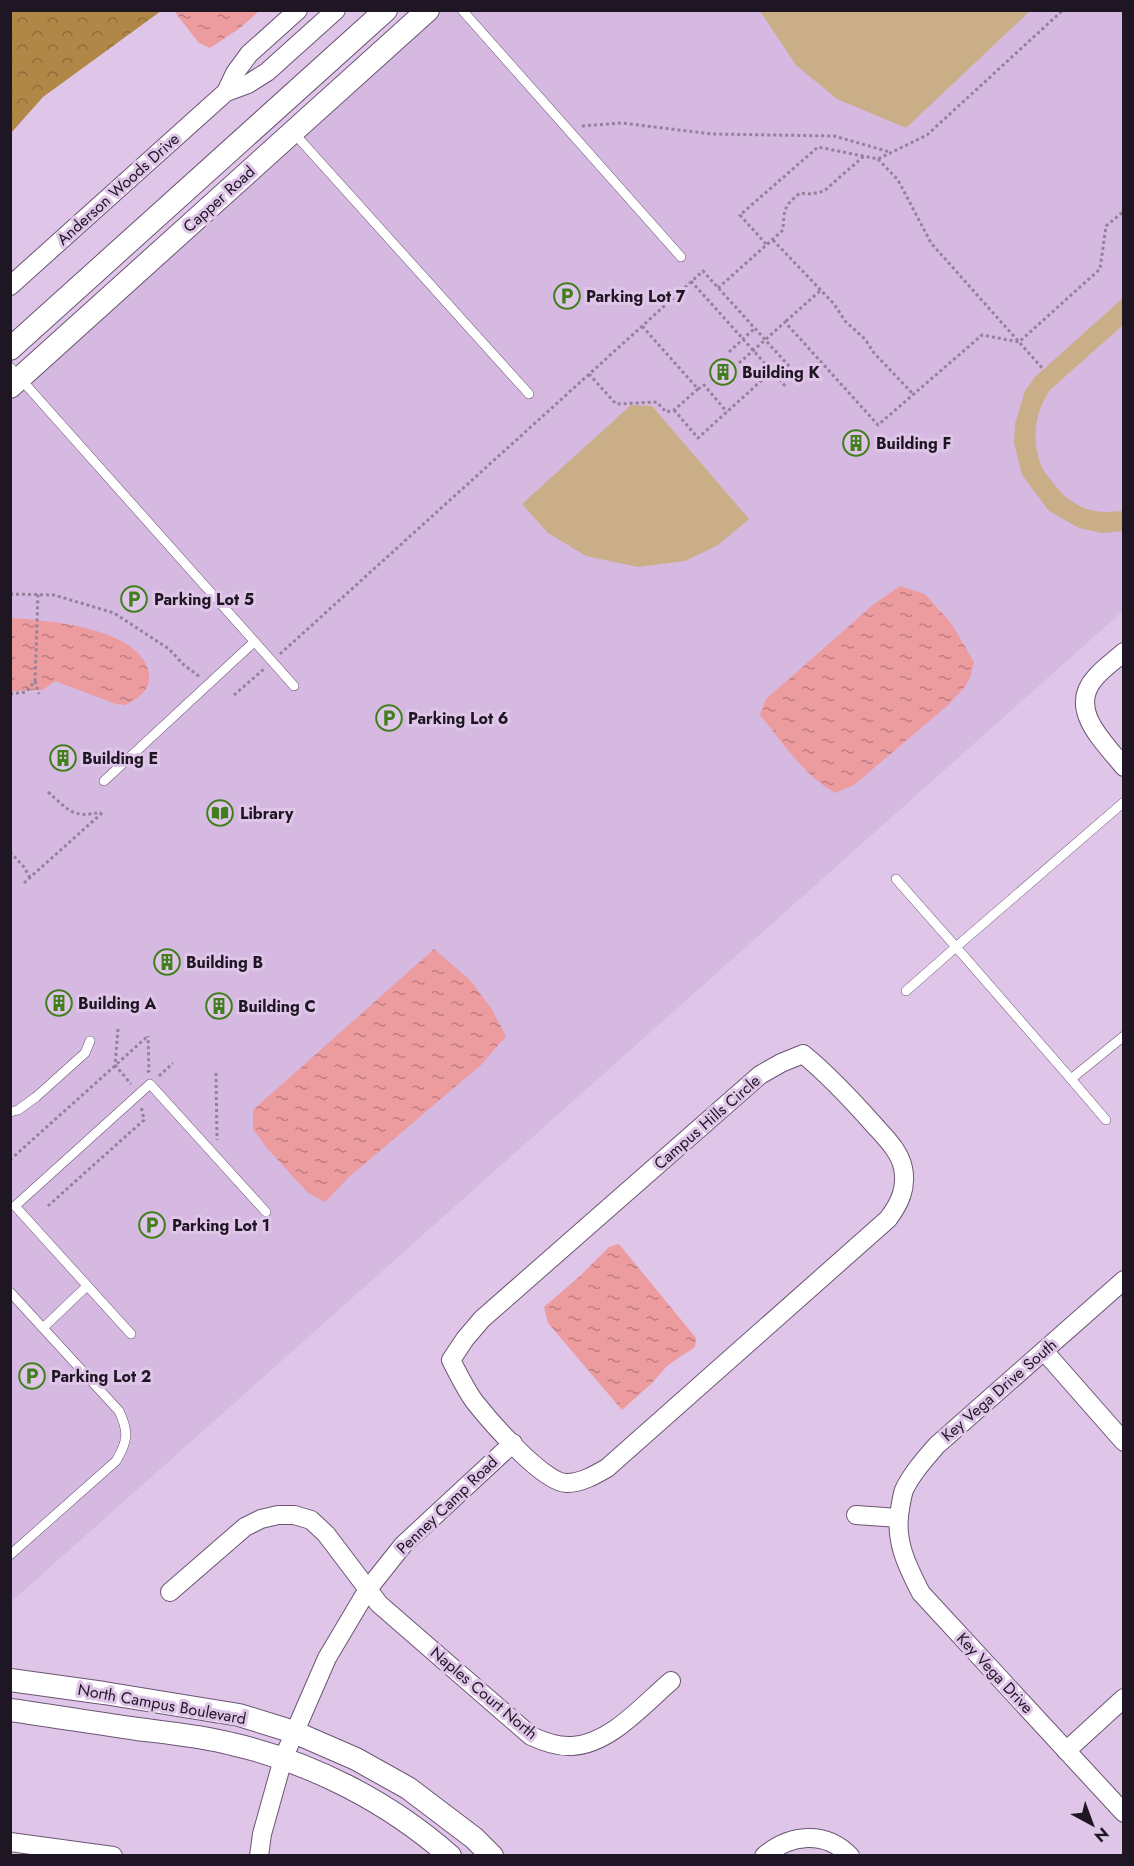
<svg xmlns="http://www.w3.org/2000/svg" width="1134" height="1866" font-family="Jost,sans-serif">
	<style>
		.built { fill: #d6b9e1 }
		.forest { fill: url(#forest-crowns) }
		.park { fill: #c9ae88 }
		.water { fill: url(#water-ripples) }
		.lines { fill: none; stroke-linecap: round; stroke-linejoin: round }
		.service-casing { stroke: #6b5573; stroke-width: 10 }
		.minor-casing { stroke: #6b5573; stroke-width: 20 }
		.tertiary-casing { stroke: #6b5573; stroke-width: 24 }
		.path { stroke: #94819c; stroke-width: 3; stroke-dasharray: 3 3; stroke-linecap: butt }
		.service { stroke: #fff; stroke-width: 9 }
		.minor { stroke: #fff; stroke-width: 18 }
		.tertiary { stroke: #fff; stroke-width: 22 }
		.labels { text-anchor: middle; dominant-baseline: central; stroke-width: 6; stroke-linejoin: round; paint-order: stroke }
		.street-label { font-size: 16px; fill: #1f1623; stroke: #dfc6e9 }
		.poi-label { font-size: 16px; font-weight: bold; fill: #1f1623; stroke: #dfc6e9; text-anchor: start }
	</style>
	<defs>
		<pattern id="forest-crowns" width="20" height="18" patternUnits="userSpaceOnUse" patternTransform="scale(1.5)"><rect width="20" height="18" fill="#b18747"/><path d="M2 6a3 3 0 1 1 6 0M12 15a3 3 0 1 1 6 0" fill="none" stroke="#8f6d3b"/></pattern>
		<pattern id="water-ripples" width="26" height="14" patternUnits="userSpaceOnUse" patternTransform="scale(1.5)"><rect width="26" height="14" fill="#ec9b9f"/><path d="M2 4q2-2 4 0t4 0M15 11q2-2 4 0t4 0" fill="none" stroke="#bf7d81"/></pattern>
	</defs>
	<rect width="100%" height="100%" fill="#dfc6e9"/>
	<!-- built -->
	<path class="built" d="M429 11H1123V611L11 1602 10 388Z"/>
	<!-- forest -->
	<path class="forest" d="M11 10H161V11L43 97 11 133Z"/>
	<!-- park -->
	<path class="park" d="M760 11H1030L906 128 837 99 796 65Z
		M1123 298V325L1050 390C1035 412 1031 439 1041 465 1043 472 1050 478 1054 484 1062 495 1073 504 1087 509 1099 513 1111 512 1123 511V531L1102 533 1079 528 1049 511 1022 475 1014 443 1015 424 1025 391 1035 377Z
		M631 405 652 406 749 519 718 545 685 561 638 567 586 556 548 533 522 504Z"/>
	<!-- water -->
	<path class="water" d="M174 11H259L240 28 210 48 199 43Z
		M900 586 925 594 951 623 974 662 971 675 965 687 947 706 854 785 835 793C804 775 782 742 760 715L766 699 874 604Z
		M10 618C47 620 143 628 149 674 151 690 138 699 125 705L116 704 55 681 43 690 11 691Z
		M434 949 470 980 491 1008 506 1036 481 1065 349 1177 325 1202 307 1192 266 1147 253 1129V1110Z
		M619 1244 696 1338 695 1347 668 1365 652 1383 622 1410 548 1323 544 1307 580 1276 609 1247Z"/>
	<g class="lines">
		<!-- service casing -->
		<g class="service-casing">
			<path id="service" d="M462 10 681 257
				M293 132 529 394
				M10 367 294 686
				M104 781 254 642
				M1124 802 956 947 1071 1079 1124 1036
				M896 879 956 947 906 991
				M1071 1079 1106 1120
				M10 1112 18 1110 36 1097 85 1053 90 1041
				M10 1292 119 1411C129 1432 128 1441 116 1461L10 1555
				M43 1328 87 1286
				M131 1334 15 1206 139 1094 150 1084 266 1212"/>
		</g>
		<!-- minor casing -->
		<g class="minor-casing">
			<path id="minor" d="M226 92 248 84 267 72 336 10
				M10 286 226 92 235 73 249 54 298 10
				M1124 652C1114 661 1103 668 1095 678 1067 709 1104 742 1124 767
				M803 1054C830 1076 852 1100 875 1126 886 1138 900 1152 903 1168 907 1188 900 1203 888 1219L607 1468C595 1475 581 1483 567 1483 544 1484 489 1420 474 1401 465 1388 458 1374 451 1360L465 1339 482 1319 760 1075 781 1063Z
				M1124 1280 937 1445C925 1459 912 1473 904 1490 902 1496 901 1503 900 1509 894 1540 907 1566 921 1593L1124 1813
				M1044 1351 1124 1442
				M856 1515 899 1518
				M170 1592 245 1527 261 1519 278 1515H294L311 1520 326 1534 379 1604 531 1736C544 1742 558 1747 572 1746 610 1744 643 1705 671 1681
				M1066 1751 1124 1698
				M10 1842 113 1856
				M259 1856 262 1834 283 1759 327 1658 368 1589 403 1545 513 1443
				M764 1856C790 1834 825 1830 850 1856"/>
		</g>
		<!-- tertiary casing -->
		<g class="tertiary-casing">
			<path id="tertiary" d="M10 349 386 10
				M10 387 428 10
				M10 1680 104 1693 239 1715 294 1732 356 1759 408 1788 474 1838 492 1856
				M10 1710C53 1716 95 1723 137 1729 169 1733 201 1736 232 1744 311 1762 389 1802 450 1856"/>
		</g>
		<!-- path -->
		<path class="path" d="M582 126 622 123 712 134 834 136 890 152
			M878 159 898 180 931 243 1043 369
			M773 240 834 304 845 321 865 339 874 353 913 394
			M766 244 740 215 818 147 878 159 927 135 1063 10
			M691 281 786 387
			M718 288 783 230C784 209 784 206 800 193L812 194 824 191 864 156
			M786 321 820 291
			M729 352 755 328
			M739 363 785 322 878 425 982 335 1019 342 1100 269 1106 226 1124 211
			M589 374 616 404 657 402 666 412 674 410 698 389 642 326
			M698 389 704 385 727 412
			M674 410 698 438 772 371
			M10 594 54 595 114 613 169 649 184 665 200 677
			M280 654 703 271 798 376
			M35 681 39 694
			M10 694 26 692 35 681 38 594
			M234 695 264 669
			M48 792C69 810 72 819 101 812
			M10 852 24 867 30 878
			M24 883 103 812
			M118 1029 115 1065 131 1084
			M147 1072 149 1071 148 1036
			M216 1073 217 1140
			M159 1076 173 1063
			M10 1160 148 1036
			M48 1206 144 1120 141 1106"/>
		<!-- service -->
		<use href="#service" class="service"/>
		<!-- minor -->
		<use href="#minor" class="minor"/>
		<!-- tertiary -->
		<use href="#tertiary" class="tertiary"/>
	</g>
	<!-- icons -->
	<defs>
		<g id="parking-ring" transform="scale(1.35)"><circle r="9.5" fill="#dfc6e9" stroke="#417e1c" stroke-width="1.5"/><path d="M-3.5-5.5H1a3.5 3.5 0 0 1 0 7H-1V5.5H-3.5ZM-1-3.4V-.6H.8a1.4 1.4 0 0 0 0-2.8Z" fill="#417e1c"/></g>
		<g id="building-ring" transform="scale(1.35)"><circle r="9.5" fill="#dfc6e9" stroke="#417e1c" stroke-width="1.5"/><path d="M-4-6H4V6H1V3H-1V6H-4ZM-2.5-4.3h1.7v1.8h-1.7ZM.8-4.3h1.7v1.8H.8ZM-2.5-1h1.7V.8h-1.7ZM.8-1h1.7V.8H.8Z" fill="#417e1c"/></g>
		<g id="library-ring" transform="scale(1.35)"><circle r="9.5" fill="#dfc6e9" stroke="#417e1c" stroke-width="1.5"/><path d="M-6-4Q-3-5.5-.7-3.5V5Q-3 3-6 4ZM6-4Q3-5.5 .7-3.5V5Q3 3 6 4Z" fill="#417e1c"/></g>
	</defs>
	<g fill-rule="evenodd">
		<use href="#parking-ring" x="567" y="296"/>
		<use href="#building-ring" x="723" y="372"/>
		<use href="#building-ring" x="856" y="443"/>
		<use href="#parking-ring" x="134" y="599"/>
		<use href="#parking-ring" x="389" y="718"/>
		<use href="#building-ring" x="63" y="758"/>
		<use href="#library-ring" x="220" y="813"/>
		<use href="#building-ring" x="167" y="962"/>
		<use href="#building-ring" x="59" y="1003"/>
		<use href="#building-ring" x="219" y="1006"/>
		<use href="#parking-ring" x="152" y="1225"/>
		<use href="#parking-ring" x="32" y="1376"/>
	</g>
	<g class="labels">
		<!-- street labels -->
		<g class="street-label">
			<text transform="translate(118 189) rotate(-42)">Anderson Woods Drive</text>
			<text transform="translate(219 199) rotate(-42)">Capper Road</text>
			<text transform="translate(707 1122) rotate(-41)">Campus Hills Circle</text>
			<text transform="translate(999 1390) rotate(-41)">Key Vega Drive South</text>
			<text transform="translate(447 1505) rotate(-44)">Penney Camp Road</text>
			<text transform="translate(995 1673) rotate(47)">Key Vega Drive</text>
			<text transform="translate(484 1693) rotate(40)">Naples Court North</text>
			<text transform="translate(162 1704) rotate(10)">North Campus Boulevard</text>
		</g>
		<!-- poi labels -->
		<g class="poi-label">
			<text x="586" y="296">Parking Lot 7</text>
			<text x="742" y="372">Building K</text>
			<text x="876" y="443">Building F</text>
			<text x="154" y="599">Parking Lot 5</text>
			<text x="408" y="718">Parking Lot 6</text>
			<text x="82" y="758">Building E</text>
			<text x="240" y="813">Library</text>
			<text x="186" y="962">Building B</text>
			<text x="78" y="1003">Building A</text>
			<text x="238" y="1006">Building C</text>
			<text x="172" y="1225">Parking Lot 1</text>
			<text x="51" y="1376">Parking Lot 2</text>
		</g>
	</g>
	<!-- border -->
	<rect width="1134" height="1866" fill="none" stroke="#1f1623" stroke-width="24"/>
	<!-- north arrow -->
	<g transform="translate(1092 1824) rotate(139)" stroke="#dfc6e9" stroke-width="4.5" paint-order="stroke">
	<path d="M0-4.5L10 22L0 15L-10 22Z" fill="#1f1623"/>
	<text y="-9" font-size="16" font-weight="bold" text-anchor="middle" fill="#1f1623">N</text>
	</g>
</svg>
